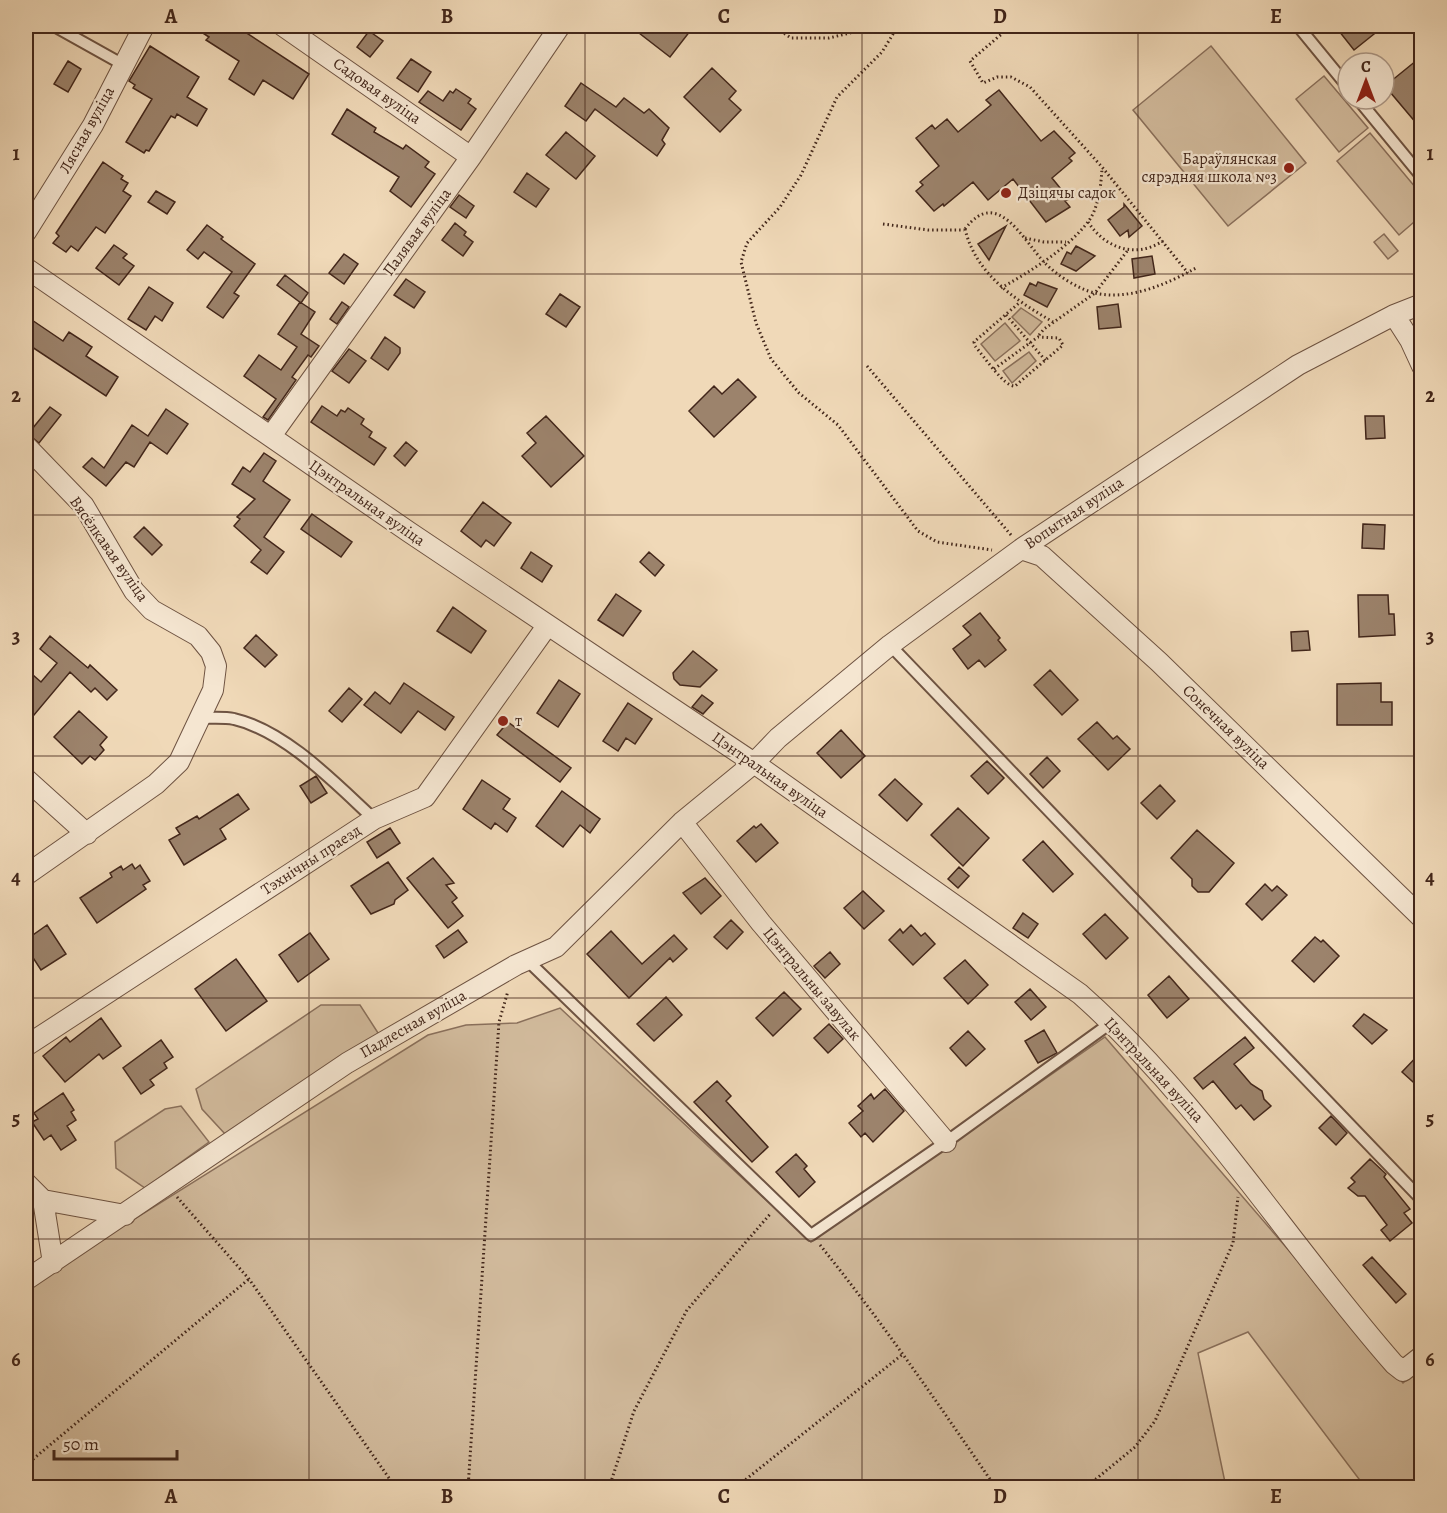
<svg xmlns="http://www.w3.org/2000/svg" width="1447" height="1513" font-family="Alegreya,serif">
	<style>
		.green { fill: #d2bb9d; stroke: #8a705c; stroke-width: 1.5 }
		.building { fill: #9c836c; stroke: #42261a; stroke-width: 1.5 }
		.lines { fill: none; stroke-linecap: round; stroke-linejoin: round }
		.lane-casing { stroke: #6e5342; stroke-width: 14 }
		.street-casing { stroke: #6e5342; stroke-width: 22 }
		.path { stroke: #42261a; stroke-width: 3; stroke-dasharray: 1.5 3; stroke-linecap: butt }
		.lane { stroke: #f5e6d1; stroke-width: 10 }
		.street { stroke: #f5e6d1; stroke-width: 20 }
		.grid { fill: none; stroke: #42261a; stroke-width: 1.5; stroke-opacity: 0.55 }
		.poi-dot { fill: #8f2418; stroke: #f5e6d1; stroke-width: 2 }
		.labels { text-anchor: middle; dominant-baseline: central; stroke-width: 4.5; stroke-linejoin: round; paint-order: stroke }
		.street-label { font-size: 16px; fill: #42261a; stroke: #f5e6d1 }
		.poi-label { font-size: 16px; fill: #42261a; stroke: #f5e6d1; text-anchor: start }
		.neatline { fill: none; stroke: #42261a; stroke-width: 2 }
		.grid-label { font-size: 20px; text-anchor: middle; font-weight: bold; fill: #42261a }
	</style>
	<rect width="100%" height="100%" fill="#f0d9b8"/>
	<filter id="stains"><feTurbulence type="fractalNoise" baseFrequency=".00333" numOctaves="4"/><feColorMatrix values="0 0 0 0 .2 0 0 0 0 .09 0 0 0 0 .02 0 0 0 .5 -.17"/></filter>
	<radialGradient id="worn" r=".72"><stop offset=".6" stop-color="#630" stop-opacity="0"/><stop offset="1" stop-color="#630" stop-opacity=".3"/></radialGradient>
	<!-- green -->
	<path class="green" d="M1211 46 1306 163 1228 226 1133 110Z
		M1324 76 1368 128 1339 152 1296 99Z
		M1370 133 1421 194V216L1399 235 1337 161Z
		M1384 234 1398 251 1388 259 1374 242Z
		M1021 308 1042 322 1030 335 1012 317Z
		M1005 323 1020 341 995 361 981 344Z
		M1029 352 1036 361 1012 383 1003 371Z
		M321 1005H360L380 1036 226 1135 202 1109 196 1089Z
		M560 1008 811 1242 1105 1037 1403 1383 1421 1368V1487H1365L1248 1332 1198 1353 1226 1487 26 1488V1287L428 1035 466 1025 517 1023Z
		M181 1106 209 1142 145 1188 116 1168 115 1142 165 1109Z"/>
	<!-- building -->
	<path class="building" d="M192 26H236L309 74 293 99 263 80 254 95 229 79 239 61 206 40 209 37Z
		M630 26H694L670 57Z
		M1335 26H1384L1354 50Z
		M369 31 383 41 370 57 357 47Z
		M150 46 199 77 187 97 207 109 197 126 177 114 175 118 171 116 149 151 146 150 144 153 126 142 152 99 133 88 135 85 129 81Z
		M1422 56V130L1385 86Z
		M411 59 431 72 418 92 397 78Z
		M68 61 81 69 68 92 54 84Z
		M712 68 736 91 729 99 741 110 720 132 684 97Z
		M581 83 616 107 624 98 644 113 649 109 669 128 662 140 665 144 657 156 595 109 586 121 565 106Z
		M456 89 471 99 468 103 476 109 461 130 419 102 428 91 443 101 450 91 453 93Z
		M999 90 1041 141 1054 131 1075 153 1069 158 1072 161 1052 178 1069 199 1065 201 1070 207 1046 222 1013 179 988 200 973 182 944 206 943 204 934 211 916 191 923 185 920 182 939 166 916 138 932 125 935 129 947 119 958 132 991 105 986 100Z
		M347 109 376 128 374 132 403 149 406 145 429 162 425 167 435 174 411 207 390 191 399 177 332 134Z
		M566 132 595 156 576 179 546 155Z
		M103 162 123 176 121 179 128 183 123 191 131 196 105 233 96 227 78 251 71 246 66 252 53 243 59 236 56 233Z
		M527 173 549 189 536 207 514 192Z
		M156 191 175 202 167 214 148 202Z
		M459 195 474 206 466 218 450 207Z
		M1124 204 1142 226 1129 237 1128 230 1120 236 1108 220 1124 207Z
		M455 223 466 232 464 235 473 242 463 256 442 240Z
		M207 225 223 237 221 239 255 264 234 293 239 296 223 318 207 307 232 272 204 252 198 259 187 250Z
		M1006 226 989 260 978 244Z
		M114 245 127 254 123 258 134 266 119 285 96 268Z
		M1076 246 1095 256 1076 271 1061 264 1067 252 1071 254Z
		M344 254 358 264 344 284 329 273Z
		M1152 256 1155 274 1134 278 1132 259Z
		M285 275 308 293 301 303 277 285Z
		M406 279 425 292 414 308 394 295Z
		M1038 282 1057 289 1047 307 1024 295 1030 283 1036 286Z
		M149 287 173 303 162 321 155 316 146 330 128 319Z
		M560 294 580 307 566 327 546 314Z
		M300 302 315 312 301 334 319 346 311 357 308 355 292 377 296 380 268 420 263 417 276 399 244 376 259 355 281 370 297 347 278 334Z
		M342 302 349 307 337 324 330 319Z
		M1118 304 1121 327 1099 329 1097 307Z
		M26 316 63 341 69 332 92 347 86 356 118 377 106 396 26 343Z
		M385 337 400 348V353L388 370 371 358Z
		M349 349 366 361 349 383 332 371Z
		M738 379 756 397 714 437 689 411 714 386 722 394Z
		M322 406 337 416 341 410 345 412 348 408 364 419 361 424 372 432 369 437 386 448 374 465 311 422Z
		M50 407 61 415 39 443 28 434Z
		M166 409 188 424 167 454 150 442 134 467 126 462 106 486 83 467 92 458 104 468 132 425 148 436Z
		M546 416 584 456 551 487 522 456 536 443 527 433Z
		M1365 416H1384L1385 438 1366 439Z
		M406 442 417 451 405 466 394 456Z
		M264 453 276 461 263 481 290 500 264 537 284 552 267 574 251 562 261 550 234 526 240 519 237 517 255 499 232 484 243 467 250 472Z
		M483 502 511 523 494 546 486 540 481 547 461 531Z
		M312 514 352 542 341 557 301 529Z
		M1363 524 1385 525 1384 549 1362 548Z
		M144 527 162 545 152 555 134 537Z
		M531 552 552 566 542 582 521 568Z
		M649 552 664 565 655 576 640 562Z
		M616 594 641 611 623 636 598 620Z
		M1358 595H1388L1389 614H1394L1395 635 1359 637Z
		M453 607 486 631 471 653 437 631Z
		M980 613 1000 638 998 640 1006 650 985 667 979 660 968 669 953 649 971 635 963 626Z
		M1308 631 1310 650 1292 651 1291 632Z
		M256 635 277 655 265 667 244 648Z
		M50 636 88 668 90 665 117 690 107 700 95 688 91 692 70 672 34 715 26 708V669L41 682 57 663 40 649Z
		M693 651 717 670 700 687 680 685 674 679 673 673Z
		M1050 670 1078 700 1062 715 1034 685Z
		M559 680 580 694 558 727 537 713Z
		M404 683 454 717 445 730 418 711 401 733 364 705 375 692 390 704Z
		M1381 683V702H1392V725H1337V684Z
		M349 688 362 699 342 722 329 711Z
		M702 695 713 703 703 714 692 707Z
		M628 703 652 719 635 744 626 738 618 751 603 741Z
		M79 711 107 737 100 745 104 750 95 760 90 756 82 764 54 737Z
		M508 722 571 768 560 782 497 735Z
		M1097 722 1113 739 1117 736 1130 749 1108 770 1078 739Z
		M841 730 865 756 841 778 817 753Z
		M1047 757 1060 771 1043 788 1030 774Z
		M987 761 1004 778 988 794 971 776Z
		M316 776 327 793 311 803 300 786Z
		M895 779 922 804 907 821 879 795Z
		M482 780 510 799 503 809 516 818 507 832 495 823 491 829 463 809Z
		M1160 785 1175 801 1157 819 1141 803Z
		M562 791 600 819 590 833 580 825 563 847 536 826Z
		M238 794 249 809 220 829 226 839 184 865 169 840 180 834 176 828 197 816 199 819Z
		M958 808 989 838 963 866 931 835Z
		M761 824 778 843 756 862 737 841 754 826 756 828Z
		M390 828 400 843 377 858 367 842Z
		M1197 830 1234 863 1209 892H1198L1192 886V879L1171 858Z
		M1043 841 1073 874 1053 892 1023 860Z
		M433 858 454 883 446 885 457 898 452 902 463 916 448 928 407 878Z
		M388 862 408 890 395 900 394 904 371 914 351 886Z
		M132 864 135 869 140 865 150 881 143 885 146 889 97 923 80 898 112 877 110 873 121 866 123 870Z
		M959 867 969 876 958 888 948 879Z
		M705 878 721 896 701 914 683 893Z
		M1265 884 1272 891 1277 886 1287 895 1262 920 1246 904Z
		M863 891 884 911 864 929 844 908Z
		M1023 913 1038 924 1028 938 1013 928Z
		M1105 914 1128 938 1106 959 1083 934Z
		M731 920 743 932 727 949 714 937Z
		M47 925 66 954 41 970 26 947V940Z
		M911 925 921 936 925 933 935 944 913 965 889 940 900 929 903 933Z
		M458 930 467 942 444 958 436 946Z
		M611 931 642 964 674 935 687 949 673 962 670 958 629 998 587 954Z
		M310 933 329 959 298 982 279 955Z
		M1315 937 1321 942 1323 940 1339 956 1314 982 1292 961Z
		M830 952 840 964 825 978 814 966Z
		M236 959 267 1001 226 1031 195 989Z
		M965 960 988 985 968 1004 944 978Z
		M1169 976 1189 999 1167 1018 1148 995Z
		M1030 989 1046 1007 1031 1020 1015 1002Z
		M784 992 801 1009 773 1036 756 1018Z
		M666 997 682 1015 654 1041 637 1024Z
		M1364 1014 1387 1030 1372 1044 1353 1026Z
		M101 1018 121 1046 103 1059 99 1054 65 1082 43 1056 66 1037 70 1042Z
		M829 1024 843 1039 828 1053 814 1038Z
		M1044 1030 1057 1053 1038 1063 1025 1041Z
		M968 1031 985 1049 966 1066 950 1048Z
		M1245 1037 1254 1048 1234 1064 1251 1084 1262 1091 1264 1099 1271 1106 1254 1120 1241 1105 1236 1109 1213 1081 1203 1089 1194 1078Z
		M161 1040 173 1057 164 1063 167 1068 150 1080 154 1085 141 1094 123 1068Z
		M1422 1051V1090L1402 1072Z
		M717 1081 731 1096 726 1101 768 1147 752 1162 694 1102Z
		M885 1089 904 1111 873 1142 865 1133 861 1137 849 1123 863 1111 858 1106 871 1094 874 1099Z
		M63 1093 74 1110 71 1112 76 1120 67 1126 76 1140 61 1150 51 1135 44 1140 32 1122 38 1119 34 1113Z
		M1331 1116 1347 1133 1336 1145 1319 1128Z
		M796 1154 807 1166 804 1169 815 1182 799 1197 776 1172Z
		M1370 1159 1386 1174 1384 1177 1410 1209 1404 1213 1412 1223 1390 1241 1381 1230 1387 1225 1365 1196H1358L1348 1188 1355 1182 1351 1178Z
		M1372 1257 1406 1294 1396 1303 1363 1265Z"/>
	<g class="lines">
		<!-- lane casing -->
		<g class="lane-casing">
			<path id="lane" d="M54 26 122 64
				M1298 26 1348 87
				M1358 99 1422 177
				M890 645 1422 1200
				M201 718C212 718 224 717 234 719 286 731 336 784 374 819
				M527 960 811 1235 946 1142 1112 1022"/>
		</g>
		<!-- street casing -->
		<g class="street-casing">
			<path id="street" d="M283 26 471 157
				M26 232 93 125 144 26
				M26 268 409 532 754 763 1080 994C1202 1102 1287 1242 1394 1364L1403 1371 1422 1356
				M1394 315 1410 340 1422 366
				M271 436 471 157 560 26
				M26 446 84 506 134 591 152 610 198 636 211 652 216 666 213 690 179 762 156 784 26 875
				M1021 549 1042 556 1159 662 1422 918
				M26 779 87 834
				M682 822 761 923 946 1142
				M26 1046 374 819 425 797 547 626
				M26 1183 43 1200 125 1215
				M43 1200 53 1263
				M26 1280 347 1063 516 965 556 947 682 822 754 763 778 738 890 645 1021 549 1298 365 1394 315 1422 304"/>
		</g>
		<!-- path -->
		<path class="path" d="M773 26 791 38H829L879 26
			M898 26 882 52 837 97 801 175 780 207 747 243 741 262 756 323 771 359 799 393 838 425 918 531 937 542 992 550
			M1011 26 970 61 983 83 997 77H1011L1030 87 1102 167 1188 273
			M1088 222C1105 248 1135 259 1163 241
			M883 224 928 230H964
			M965 229C997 186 1023 240 1044 262 1056 275 1078 289 1095 293 1129 301 1167 284 1196 268
			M965 229C976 275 1016 300 1053 322
			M1025 238 1044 242H1066
			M1001 288C1031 271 1067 249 1088 222 1099 207 1101 185 1102 168
			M1006 315 1046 361
			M1039 335 1044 329 1095 293 1128 250
			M867 366 1011 535
			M994 369 1038 337 1059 338 1063 345 1015 386C1004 387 983 355 975 346L974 342 1019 303
			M177 1197 249 1279 396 1488
			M820 1245C883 1323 939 1405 996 1488
			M1415 1383 1422 1390
			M26 1465 249 1279
			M468 1488 499 1022 508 991
			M609 1488 634 1411 687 1310 771 1213
			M735 1488 903 1354
			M1085 1488 1135 1447 1155 1421 1233 1243 1238 1197"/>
		<!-- lane -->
		<use href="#lane" class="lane"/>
		<!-- street -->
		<use href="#street" class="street"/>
	</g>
	<!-- grid -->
	<path class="grid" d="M309 26V1488M585 26V1488M862 26V1488M1138 26V1488M26 274H1422M26 515H1422M26 756H1422M26 998H1422M26 1239H1422"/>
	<!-- markers -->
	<g class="poi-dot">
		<circle cx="1289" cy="168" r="6"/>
		<circle cx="1006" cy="193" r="6"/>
		<circle cx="503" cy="721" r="6"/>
	</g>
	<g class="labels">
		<!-- street labels -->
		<g class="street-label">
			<text transform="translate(377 91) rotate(35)">Садовая вуліца</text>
			<text transform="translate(87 130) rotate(-61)">Лясная вуліца</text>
			<text transform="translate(417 232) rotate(-54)">Палявая вуліца</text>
			<text transform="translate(367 503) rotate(35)">Цэнтральная вуліца</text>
			<text transform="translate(1074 513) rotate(-34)">Вопытная вуліца</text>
			<text transform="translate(109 549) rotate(55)">Вясёлкавая вуліца</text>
			<text transform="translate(1226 727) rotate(44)">Сонечная вуліца</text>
			<text transform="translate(770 775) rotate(35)">Цэнтральная вуліца</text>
			<text transform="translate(311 860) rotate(-33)">Тэхнічны праезд</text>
			<text transform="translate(812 984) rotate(50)">Цэнтральны завулак</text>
			<text transform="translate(413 1024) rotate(-30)">Падлесная вуліца</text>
			<text transform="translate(1154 1070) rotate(47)">Цэнтральная вуліца</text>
		</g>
		<!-- poi labels -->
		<g class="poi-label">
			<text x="1277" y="159" text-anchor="end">Бараўлянская<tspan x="1277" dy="18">сярэдняя школа №3</tspan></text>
			<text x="1018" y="193">Дзіцячы садок</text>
			<text x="515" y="721">т</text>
		</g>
	</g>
	<!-- margin -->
	<rect width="1447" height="1513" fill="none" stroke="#f0d9b8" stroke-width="66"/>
	<!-- north arrow -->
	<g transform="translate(1366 81)"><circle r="28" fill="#f5e6d1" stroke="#ad9988" stroke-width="1.5"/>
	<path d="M0-4.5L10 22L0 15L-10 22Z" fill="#8f2418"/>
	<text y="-9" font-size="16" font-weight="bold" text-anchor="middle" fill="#42261a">С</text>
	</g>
	<!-- scale -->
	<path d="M54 1450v9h123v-9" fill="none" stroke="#42261a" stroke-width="3"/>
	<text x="63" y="1450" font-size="18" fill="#42261a" stroke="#f5e6d1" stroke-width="4.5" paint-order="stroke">50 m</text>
	<rect x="33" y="33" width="1381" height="1447" class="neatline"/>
	<g class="grid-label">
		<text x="171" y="23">A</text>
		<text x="447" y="23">B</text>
		<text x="724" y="23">C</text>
		<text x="1000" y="23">D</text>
		<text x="1276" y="23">E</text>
		<text x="16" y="160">1</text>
		<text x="1430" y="160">1</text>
		<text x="16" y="402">2</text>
		<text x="1430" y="402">2</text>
		<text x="16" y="643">3</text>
		<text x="1430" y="643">3</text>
		<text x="16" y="884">4</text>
		<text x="1430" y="884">4</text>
		<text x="16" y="1125">5</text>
		<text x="1430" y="1125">5</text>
		<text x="16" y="1366">6</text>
		<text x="1430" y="1366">6</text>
		<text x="171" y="1503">A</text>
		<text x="447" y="1503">B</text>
		<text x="724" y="1503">C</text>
		<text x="1000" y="1503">D</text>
		<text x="1276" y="1503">E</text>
	</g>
	<rect width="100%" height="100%" filter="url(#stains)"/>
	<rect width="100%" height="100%" fill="url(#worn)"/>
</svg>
